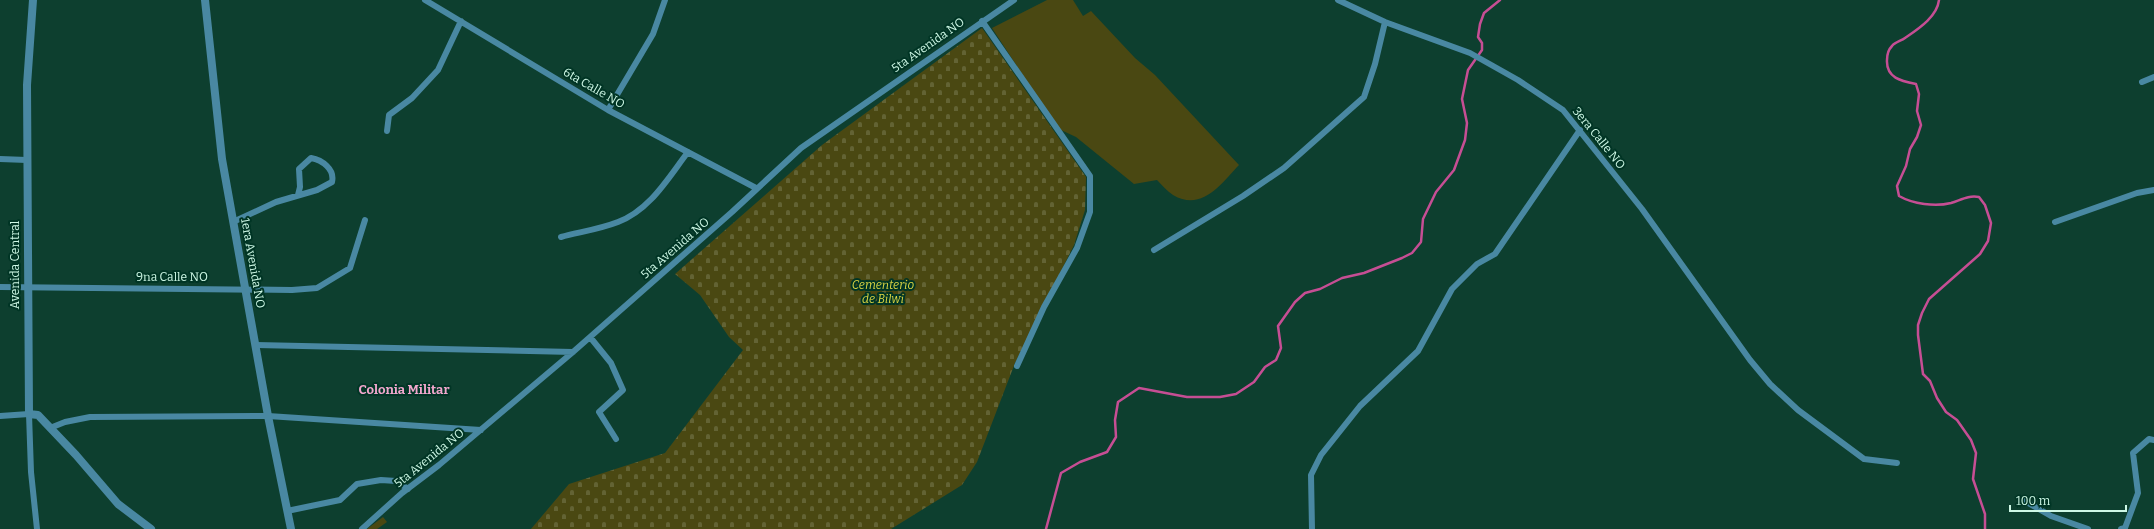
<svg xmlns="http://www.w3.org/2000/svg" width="2154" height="529" font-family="Bitter,serif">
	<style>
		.grass { fill: url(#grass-tufts) }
		.cemetery { fill: url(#cemetery-stones) }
		.garden { fill: #4a4812 }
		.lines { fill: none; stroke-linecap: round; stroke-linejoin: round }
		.stream { stroke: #c64e94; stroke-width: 2.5 }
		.minor { stroke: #4988a2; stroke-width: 6 }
		.tertiary { stroke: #4988a2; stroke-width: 8 }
		.labels { text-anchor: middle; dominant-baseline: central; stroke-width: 4; stroke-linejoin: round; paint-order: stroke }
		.street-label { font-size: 12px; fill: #cef8e6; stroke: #003525 }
		.park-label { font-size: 12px; font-style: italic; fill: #d9d443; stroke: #003525 }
		.neighbourhood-label { font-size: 13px; font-weight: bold; fill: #f1a7cd; stroke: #003525 }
	</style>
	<defs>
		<pattern id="grass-tufts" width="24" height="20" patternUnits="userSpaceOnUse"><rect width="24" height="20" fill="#4a4812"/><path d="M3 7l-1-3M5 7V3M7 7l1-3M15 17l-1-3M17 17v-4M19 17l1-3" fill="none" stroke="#636334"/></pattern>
		<pattern id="cemetery-stones" width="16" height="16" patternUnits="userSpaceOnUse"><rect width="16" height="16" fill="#4a4812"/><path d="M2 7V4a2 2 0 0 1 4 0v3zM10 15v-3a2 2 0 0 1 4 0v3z" fill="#636334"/></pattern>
	</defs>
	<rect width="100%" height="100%" fill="#0d3f2f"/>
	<!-- grass -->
	<path class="grass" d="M383 517 387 522 377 529H367Z"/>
	<!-- cemetery -->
	<path class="cemetery" d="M982 28 1086 177 1085 210 1074 245 1015 363 977 462 962 485 891 529H531L569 484 665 453 743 350 729 337 700 295 675 274 822 145Z"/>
	<!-- garden -->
	<path class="garden" d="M1047 0H1073L1083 16 1091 11 1135 58 1155 75 1239 165C1221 184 1202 212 1173 195 1167 191 1162 185 1157 180L1134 184 1076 137 1061 130 1039 100 992 28Z"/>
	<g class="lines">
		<!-- stream -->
		<path class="stream" d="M1939 0C1937 17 1918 29 1905 38 1901 41 1895 42 1892 46 1888 50 1887 55 1887 60 1886 78 1901 81 1916 84L1919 94 1917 111 1921 125 1917 137 1910 149 1906 166 1897 186 1899 196C1913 204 1935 207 1951 203 1961 200 1968 195 1979 197L1985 205 1991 223 1988 241 1980 254 1929 299 1922 313 1918 325V335L1923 374 1930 381 1937 398 1946 412 1957 420 1971 440 1976 453 1973 479 1985 514V529
			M1046 529 1061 473 1080 462 1107 452 1116 437 1115 420 1118 402 1139 388 1187 397H1220L1236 394 1254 382 1265 367 1276 360 1281 348 1278 326 1295 302 1305 293 1320 289 1342 278 1364 273 1402 258 1412 253 1421 242 1423 219 1436 192 1454 170 1465 140 1467 123 1462 99 1468 70 1482 50V43L1478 37 1480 24 1484 13 1500 0"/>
		<!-- minor -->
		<path class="minor" d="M425 0 608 110 756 188
			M1338 0 1385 22 1470 53 1518 80 1563 110 1642 209 1750 360 1770 384 1798 410 1864 459 1897 463
			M982 21 1090 176V212L1077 248 1044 307 1017 366
			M2142 82 2154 77
			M608 110 653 34 665 0
			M387 131 389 115 412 98 438 70 461 21
			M0 159 27 160
			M233 222 276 202 317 190 332 182C335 169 322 160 311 158L299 169 300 187 298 195
			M2055 222 2137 193 2154 190
			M561 237C580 232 600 229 618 222 650 210 668 178 688 152
			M1154 250 1243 196 1284 168 1364 97 1375 64 1385 22
			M0 287 292 290 317 288 350 268 365 220
			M590 337 611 363 623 390 599 412 616 439
			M256 345 573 352
			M0 416 29 414 31 472 37 529
			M50 428 65 422 90 417 268 416 481 430
			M2023 500 2051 516 2088 529
			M287 511 340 500 357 484 381 480 396 481 408 489
			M362 529 402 493 439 465 573 352 732 212 801 148 1014 0
			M1312 529 1311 475 1321 455 1360 406 1418 351 1452 289 1477 264 1495 254 1580 130
			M2121 529 2125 528 2138 493 2133 453 2149 439 2154 440"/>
		<!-- tertiary -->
		<path class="tertiary" d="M33 0 27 85 29 414 38 415 76 455 118 504 151 529
			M205 0 222 159 268 416 291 529"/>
	</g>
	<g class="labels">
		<!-- street labels -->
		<g class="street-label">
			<text transform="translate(928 45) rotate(-35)">5ta Avenida NO</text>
			<text transform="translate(594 88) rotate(30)">6ta Calle NO</text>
			<text transform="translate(1599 138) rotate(51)">3era Calle NO</text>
			<text transform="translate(675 248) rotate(-41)">5ta Avenida NO</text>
			<text transform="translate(253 263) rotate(80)">1era Avenida NO</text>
			<text transform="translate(15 265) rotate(-90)">Avenida Central</text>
			<text x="172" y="277">9na Calle NO</text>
			<text transform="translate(429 458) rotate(-39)">5ta Avenida NO</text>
		</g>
		<!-- park labels -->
		<g class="park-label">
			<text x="883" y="285">Cementerio<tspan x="883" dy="14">de Bilwi</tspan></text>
		</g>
		<!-- neighbourhood labels -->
		<g class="neighbourhood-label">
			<text x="404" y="389">Colonia Militar</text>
		</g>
	</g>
	<!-- scale -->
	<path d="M2010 505v6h116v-6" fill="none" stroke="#cef8e6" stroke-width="2"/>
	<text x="2016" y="505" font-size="12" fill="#cef8e6" stroke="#003525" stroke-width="3" paint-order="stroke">100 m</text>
</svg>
